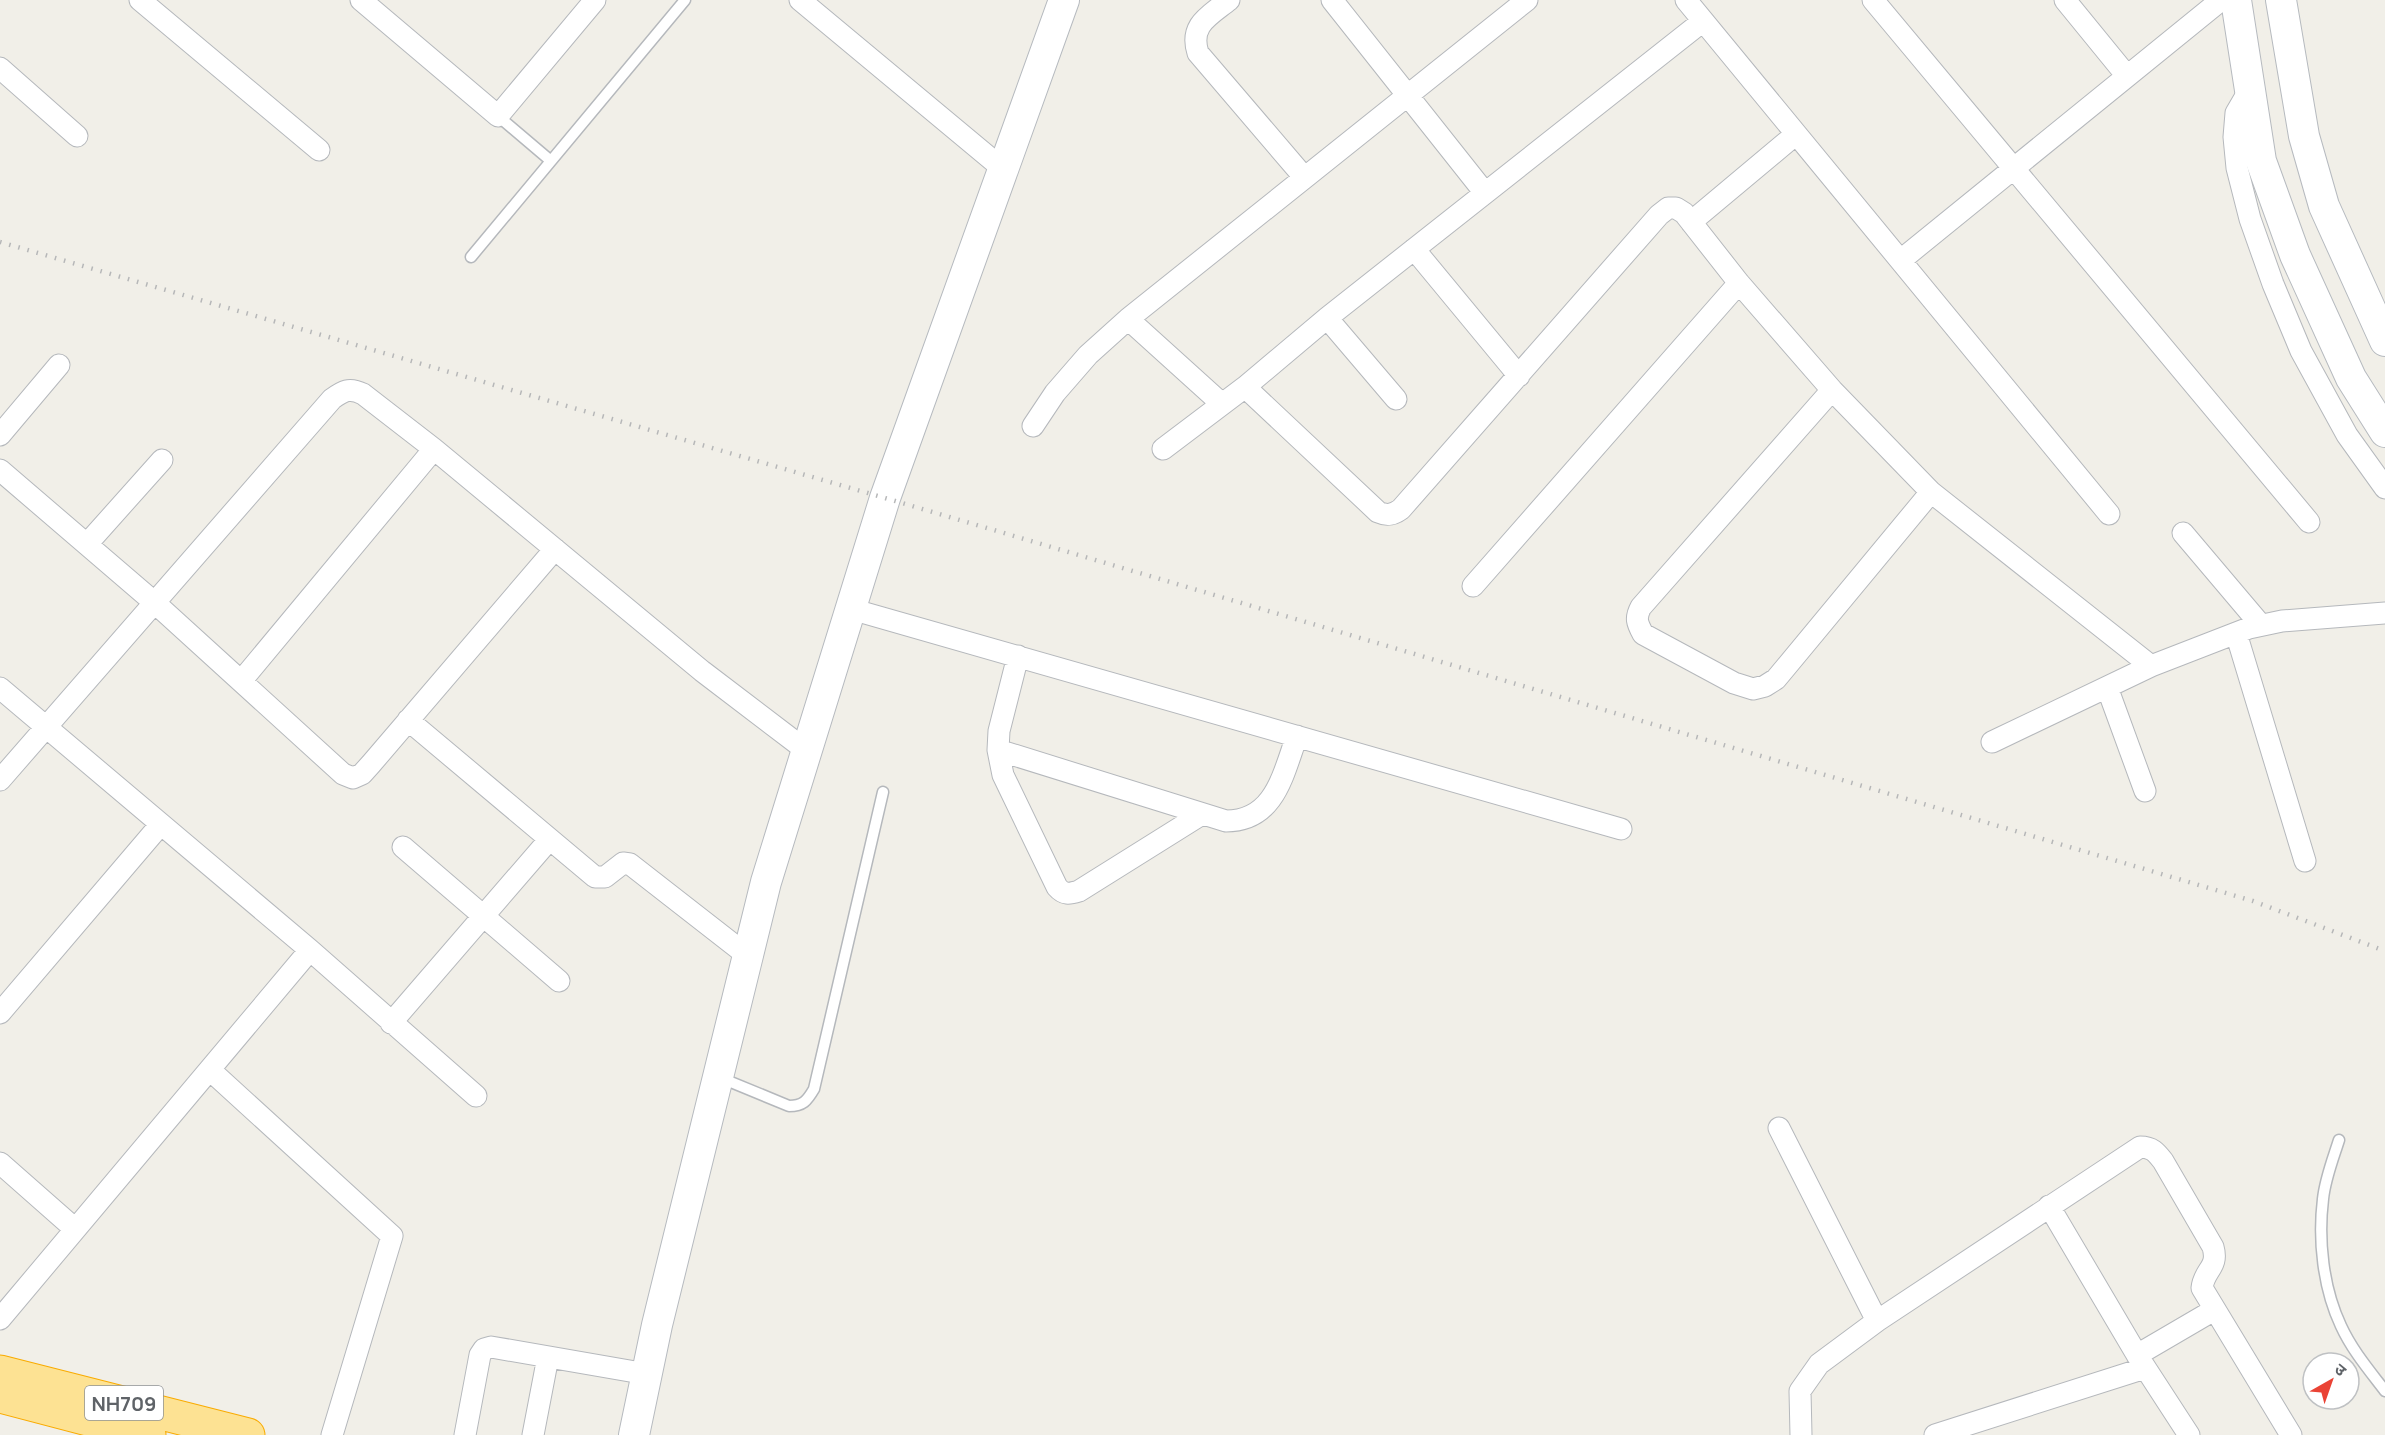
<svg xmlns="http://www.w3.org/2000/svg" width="2385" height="1435" font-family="Manrope,'Noto Sans Devanagari',sans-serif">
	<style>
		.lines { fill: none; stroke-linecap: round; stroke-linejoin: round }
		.lane-casing { stroke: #b5b8bc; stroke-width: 13 }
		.street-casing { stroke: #b5b8bc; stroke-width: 23 }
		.secondary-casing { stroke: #b6babf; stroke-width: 32 }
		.highway-casing { stroke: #f9ab00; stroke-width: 35 }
		.lane { stroke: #fff; stroke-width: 10 }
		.street { stroke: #fff; stroke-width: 21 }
		.secondary { stroke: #fff; stroke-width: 30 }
		.highway { stroke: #fde293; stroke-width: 33 }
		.rail { stroke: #b6b7b8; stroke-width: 4.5; stroke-dasharray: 1.5 8; stroke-linecap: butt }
		.labels { text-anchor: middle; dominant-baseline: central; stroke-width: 5; stroke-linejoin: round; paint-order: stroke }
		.shield { fill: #fff; stroke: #8f9295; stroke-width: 1.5 }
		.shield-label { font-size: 20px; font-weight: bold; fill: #5f6368 }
	</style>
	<rect width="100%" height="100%" fill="#f1efe8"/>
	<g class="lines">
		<!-- lane casing -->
		<g class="lane-casing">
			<path id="lane" d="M498 116 551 161
				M471 257 685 0
				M721 1078 789 1106C803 1106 807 1101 814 1089L883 792
				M2339 1140C2333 1159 2325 1179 2323 1199 2318 1240 2323 1288 2341 1326 2352 1350 2369 1370 2385 1391"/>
		</g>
		<!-- street casing -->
		<g class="street-casing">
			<path id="street" d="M140 0 319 150
				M361 0 498 116 595 0
				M800 0 1003 169
				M1229 0C1209 16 1189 25 1198 53L1304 177
				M1332 0 1485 193
				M1686 0 2109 514
				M1873 0 2309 522
				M2065 0 2127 76
				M0 68 77 136
				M2250 89 2236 113 2234 137 2237 168 2250 219 2273 284 2301 351 2347 435 2385 488
				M1691 222 1795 135
				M1414 249 1519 376
				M1901 260 2221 0
				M1327 318 1396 399
				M1128 319 1222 404
				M1245 387 1378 512C1387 516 1393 515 1401 509L1659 215 1668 208H1676L1684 213 1739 283 1832 390 1931 492 2151 666
				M1832 390 1641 607C1635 618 1637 623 1643 634L1734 683 1753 689 1765 686 1776 679 1786 667 1931 492
				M1033 426 1055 393 1088 355 1128 319 1527 0
				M0 435 59 365
				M1163 449 1245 387 1327 318 1703 21
				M0 470 155 603 343 774 353 778 362 774 371 764 555 549
				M2183 533 2260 624
				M87 544 162 460
				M1473 586 1739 283
				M851 609 1621 829
				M2236 633 2305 861
				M1018 656 999 731 998 750 1226 821C1275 821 1283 774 1297 736
				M242 680 434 449
				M2107 687 2145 791
				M0 688 310 950 476 1096
				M408 720 595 877H605L623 863 630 864 748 956
				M1992 742 2151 666 2249 628 2282 621 2385 613
				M998 750 1003 775 1057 887C1064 895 1069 894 1079 891L1202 814
				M0 780 332 399C343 391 349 387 363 394L434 449 702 671 807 751
				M403 847 559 981
				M0 1013 161 824
				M391 1023 549 840
				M210 1070 392 1236 332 1435
				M1779 1128 1877 1321
				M0 1163 75 1229
				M2049 1206 2137 1355 2189 1435
				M0 1319 310 950
				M2137 1355 2214 1310
				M465 1435 480 1355 484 1349 491 1347 647 1374
				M533 1435 548 1357
				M1801 1435 1800 1391 1819 1364 1877 1321 2140 1147C2152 1147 2156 1152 2163 1161L2213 1247C2219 1268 2204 1269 2202 1288L2291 1435
				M1935 1435 2145 1368"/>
		</g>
		<!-- secondary casing -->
		<g class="secondary-casing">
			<path id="secondary" d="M2236 0 2261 161 2295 255 2351 378 2385 432
				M2281 0 2304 136 2324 206 2385 341
				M634 1435 657 1325 766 882 885 498 1064 0"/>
		</g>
		<!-- highway casing -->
		<g class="highway-casing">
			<path id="highway" d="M0 1372 248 1435
				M0 1396 149 1435"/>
		</g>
		<!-- lane -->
		<use href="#lane" class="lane"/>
		<!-- street -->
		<use href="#street" class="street"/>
		<!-- secondary -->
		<use href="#secondary" class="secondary"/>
		<!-- highway -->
		<use href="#highway" class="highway"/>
		<!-- rail -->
		<path class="rail" d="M0 242 885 498 2253 901 2385 951"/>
	</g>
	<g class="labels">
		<!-- shield labels -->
		<rect class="shield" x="85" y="1386" width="78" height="34" rx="4.5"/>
		<g class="shield-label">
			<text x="124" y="1403">NH709</text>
		</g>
	</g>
	<!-- north arrow -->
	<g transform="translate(2331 1381) rotate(40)"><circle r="28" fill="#ffffff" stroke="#bfc1c3" stroke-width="1.5"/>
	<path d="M0-4.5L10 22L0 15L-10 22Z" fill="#ea4335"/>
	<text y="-9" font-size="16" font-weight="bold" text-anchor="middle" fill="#5f6368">उ</text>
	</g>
</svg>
